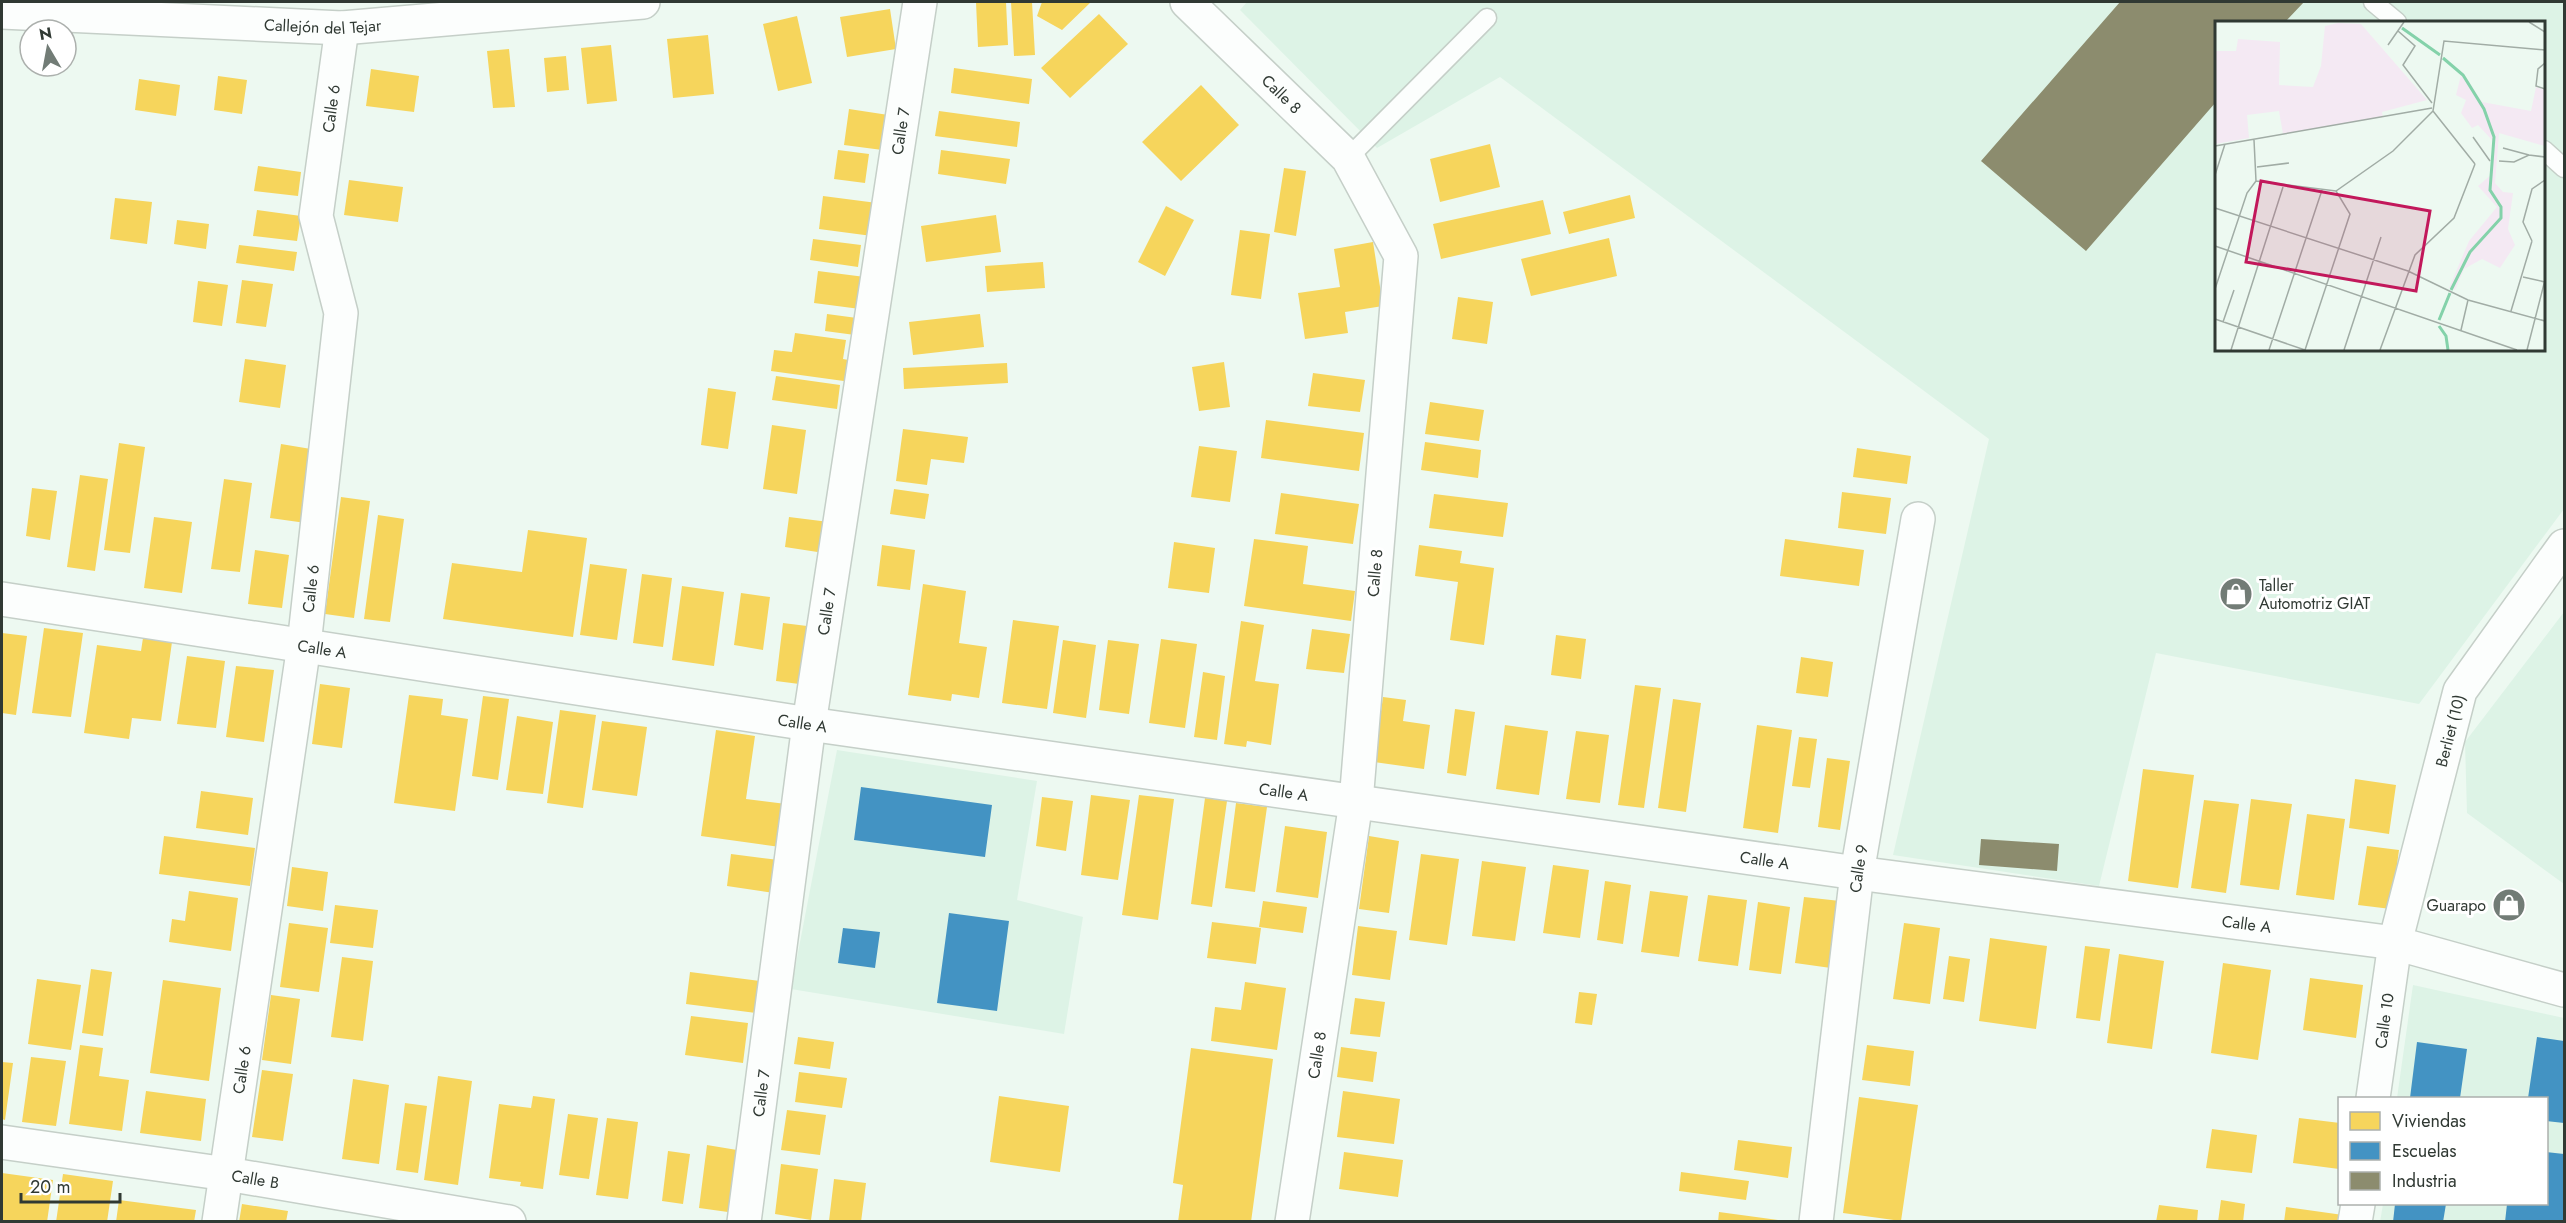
<svg xmlns="http://www.w3.org/2000/svg" width="2566" height="1223" font-family="Jost,sans-serif">
	<style>
		.built { fill: #ddf3e6; fill-rule: evenodd }
		.homes { fill: #f6d55c }
		.schools { fill: #4393c3 }
		.industry { fill: #8c8c6e }
		.lines { fill: none; stroke-linecap: round; stroke-linejoin: round }
		.lane-casing { stroke: #c5cfc8; stroke-width: 21 }
		.street-casing { stroke: #c5cfc8; stroke-width: 36 }
		.secondary-casing { stroke: #c5cfc8; stroke-width: 36 }
		.lane { stroke: #fcfefd; stroke-width: 18 }
		.street { stroke: #fcfefd; stroke-width: 33 }
		.secondary { stroke: #fcfefd; stroke-width: 33 }
		.labels { text-anchor: middle; dominant-baseline: central; stroke-width: 6; stroke-linejoin: round; paint-order: stroke }
		.street-label { font-size: 16px; fill: #303933; stroke: #fff }
		.poi-label { font-size: 16px; fill: #303933; stroke: #fff; text-anchor: start }
		.inset-river { fill: none; stroke: #84d2aa; stroke-width: 3 }
		.inset-road { fill: none; stroke: #a1aca5; stroke-width: 1.5 }
		.view { fill: #c2185b; fill-opacity: 0.15; stroke: #c2185b; stroke-width: 3 }
		.inset-edge { fill: none; stroke: #303933; stroke-width: 3 }
	</style>
	<rect width="100%" height="100%" fill="#edf9f1"/>
	<!-- built -->
	<path class="built" d="M1247 2H2564V509L2419 704 2156 653 2099 886 1893 855 1989 439 1500 77 1377 148 1240 10ZM2216 22H2544V350H2216Z
		M2564 612V884L2467 813 2465 742Z
		M837 750 1037 781 1017 900 1083 917 1064 1034 791 989Z
		M2413 985 2564 1018V1221L2380 1222 2383 1204H2546V1098H2397Z"/>
	<!-- homes -->
	<path class="homes" d="M976 2H1006L1008 45 978 47Z
		M1011 2H1032L1035 55 1014 56Z
		M1042 2H1091L1062 30 1037 16Z
		M890 9 896 49 847 57 840 17Z
		M1099 14 1128 44 1070 98 1041 68Z
		M797 16 812 83 778 91 763 24Z
		M708 35 714 94 673 98 667 39Z
		M611 45 617 101 587 104 581 48Z
		M509 49 515 107 493 108 487 51Z
		M566 56 569 90 547 92 544 58Z
		M954 68 1032 79 1029 104 951 93Z
		M371 69 419 76 414 112 366 106Z
		M218 76 247 80 242 114 214 110Z
		M139 79 180 85 176 116 135 110Z
		M1201 85 1239 125 1181 181 1142 142Z
		M849 109 895 116 890 151 844 145Z
		M939 111 1020 122 1017 147 935 136Z
		M1490 144 1500 187 1440 202 1430 159Z
		M838 150 869 154 865 183 834 179Z
		M941 150 1010 159 1006 184 938 174Z
		M258 166 301 172 298 196 254 191Z
		M1284 168 1306 171 1296 236 1274 232Z
		M349 180 403 187 398 222 344 215Z
		M1630 195 1635 218 1569 234 1563 212Z
		M823 196 877 203 872 236 819 229Z
		M115 198 152 202 147 244 110 239Z
		M1543 200 1551 234 1441 259 1433 224Z
		M1166 206 1194 220 1165 276 1138 262Z
		M257 210 301 216 297 241 253 236Z
		M996 215 1001 252 926 262 921 226Z
		M177 220 209 224 206 249 174 244Z
		M1240 230 1270 234 1261 299 1231 295Z
		M1609 238 1617 276 1531 296 1521 259Z
		M813 239 861 245 858 267 810 260Z
		M1373 242 1383 306 1345 312 1348 333 1305 339 1298 293 1340 287 1334 249Z
		M239 245 297 252 294 271 236 263Z
		M1043 262 1045 288 987 292 985 266Z
		M818 271 865 277 860 309 814 303Z
		M242 280 273 284 266 327 236 323Z
		M198 281 228 285 222 326 193 322Z
		M1458 297 1493 302 1487 344 1452 339Z
		M827 314 857 318 855 335 825 331Z
		M980 314 984 347 913 355 909 322Z
		M795 333 846 340 843 359 854 361 851 382 771 371 774 350 792 352Z
		M245 359 286 365 280 408 239 402Z
		M1224 362 1230 407 1199 411 1192 367Z
		M1007 363 1008 383 904 389 903 368Z
		M1313 373 1365 380 1360 412 1308 406Z
		M776 376 840 385 837 409 772 400Z
		M708 388 736 392 728 449 701 445Z
		M1430 402 1484 410 1479 441 1425 434Z
		M1266 420 1364 433 1359 471 1261 458Z
		M772 425 806 430 797 494 763 489Z
		M903 429 968 437 964 463 931 459 927 485 896 481Z
		M1425 442 1481 450 1478 478 1421 470Z
		M119 443 145 447 130 553 104 550Z
		M281 444 317 450 306 523 270 518Z
		M1199 446 1237 451 1230 502 1191 497Z
		M1857 448 1911 456 1907 484 1853 477Z
		M80 475 108 479 95 571 67 567Z
		M224 479 252 483 240 572 211 569Z
		M32 488 57 491 50 540 26 536Z
		M894 489 929 494 925 519 890 514Z
		M1842 492 1891 498 1886 534 1838 528Z
		M1281 493 1359 504 1353 544 1275 534Z
		M1434 494 1508 503 1503 537 1429 528Z
		M341 497 370 501 354 618 325 614Z
		M378 515 404 519 390 622 364 619Z
		M154 517 192 522 182 593 144 588Z
		M789 517 829 522 824 553 785 547Z
		M528 530 587 538 573 637 443 619 452 563 522 572Z
		M1254 539 1308 546 1303 584 1355 591 1351 621 1244 606Z
		M1785 539 1864 550 1859 586 1780 576Z
		M1174 542 1215 548 1209 593 1168 588Z
		M882 545 915 550 910 590 877 586Z
		M1419 545 1462 551 1460 563 1494 568 1484 645 1450 640 1458 582 1415 576Z
		M255 550 289 555 282 608 248 604Z
		M590 564 627 569 617 640 580 635Z
		M642 574 672 578 663 647 633 643Z
		M923 584 966 591 959 643 987 647 979 698 952 694 951 701 908 695Z
		M682 586 724 592 714 666 672 660Z
		M741 593 770 597 763 650 734 645Z
		M1013 620 1059 626 1047 709 1002 703Z
		M1241 621 1264 625 1255 681 1279 684 1271 745 1247 741 1246 747 1224 744Z
		M783 623 815 627 807 685 776 681Z
		M44 628 83 633 71 717 32 713Z
		M1312 629 1350 634 1344 673 1306 669Z
		M2 633 27 636 16 715 2 713Z
		M1556 635 1586 639 1581 679 1551 675Z
		M143 638 172 642 161 721 132 718 129 739 84 733 97 645 141 651Z
		M1161 639 1197 644 1185 728 1149 723Z
		M1063 640 1096 645 1086 718 1053 713Z
		M1108 640 1139 644 1129 714 1099 710Z
		M187 656 225 661 216 728 177 724Z
		M1801 657 1833 662 1828 697 1796 693Z
		M236 666 274 670 264 742 226 737Z
		M1203 672 1225 676 1217 740 1194 737Z
		M320 684 350 688 342 748 312 744Z
		M1635 685 1661 688 1644 808 1618 805Z
		M409 695 443 699 441 715 468 719 455 811 394 803Z
		M483 696 509 699 498 780 472 776Z
		M1383 697 1406 700 1403 721 1430 725 1424 769 1374 762Z
		M1673 699 1701 703 1686 812 1658 808Z
		M1455 709 1475 712 1466 776 1447 773Z
		M560 710 596 715 583 808 547 803Z
		M517 716 553 722 543 794 506 790Z
		M602 721 647 727 637 796 592 790Z
		M1505 725 1548 731 1539 795 1496 789Z
		M1757 725 1792 730 1778 833 1743 828Z
		M716 730 755 736 746 799 786 804 780 847 701 836Z
		M1576 731 1609 735 1600 803 1566 799Z
		M1799 737 1817 739 1810 788 1792 786Z
		M1827 758 1850 761 1840 830 1818 827Z
		M2143 769 2194 775 2178 888 2128 881Z
		M2355 779 2396 785 2389 834 2349 828Z
		M201 791 253 798 248 835 196 828Z
		M1091 795 1130 800 1118 880 1081 875Z
		M1139 795 1174 799 1158 920 1122 915Z
		M1042 797 1073 801 1066 851 1036 846Z
		M1205 798 1227 801 1212 907 1191 904Z
		M2251 799 2292 804 2279 890 2240 885Z
		M2204 800 2239 804 2226 893 2191 888Z
		M1236 803 1267 807 1255 892 1225 888Z
		M2307 814 2345 819 2334 900 2296 895Z
		M1285 826 1327 832 1318 898 1276 892Z
		M164 836 255 848 250 886 159 874Z
		M1369 836 1399 841 1389 913 1359 909Z
		M2367 846 2399 850 2391 909 2358 905Z
		M731 854 779 860 774 893 727 886Z
		M1421 854 1459 859 1447 945 1409 940Z
		M1482 861 1526 867 1515 941 1472 936Z
		M1553 865 1589 870 1580 938 1543 933Z
		M292 867 328 872 323 911 287 906Z
		M1605 881 1631 885 1623 944 1597 940Z
		M189 891 238 898 231 951 169 942 172 919 185 921Z
		M1650 891 1688 896 1679 957 1641 952Z
		M1708 895 1747 900 1738 966 1698 961Z
		M1804 897 1840 901 1831 968 1795 963Z
		M1263 901 1307 907 1303 933 1259 927Z
		M1758 902 1790 907 1781 974 1749 970Z
		M335 905 378 910 373 948 330 943Z
		M1212 922 1261 928 1256 964 1207 958Z
		M289 923 328 928 319 992 280 987Z
		M1904 923 1940 928 1930 1004 1893 999Z
		M1358 926 1397 931 1390 980 1352 975Z
		M1990 938 2047 946 2036 1029 1979 1021Z
		M2085 946 2110 949 2100 1021 2076 1018Z
		M2119 954 2164 961 2152 1049 2107 1043Z
		M1949 956 1970 959 1964 1002 1943 999Z
		M342 957 373 961 363 1041 331 1037Z
		M2223 963 2271 970 2258 1060 2211 1053Z
		M91 969 112 972 103 1036 82 1033Z
		M690 972 760 981 756 1013 686 1004Z
		M2310 978 2363 985 2356 1038 2303 1030Z
		M37 979 81 985 71 1050 28 1044Z
		M163 980 221 988 209 1081 150 1073Z
		M1245 982 1286 988 1277 1050 1211 1041 1215 1007 1241 1010Z
		M1579 992 1597 994 1592 1025 1575 1023Z
		M271 995 300 999 291 1064 262 1060Z
		M1355 998 1385 1002 1380 1037 1350 1034Z
		M691 1016 748 1023 743 1063 685 1055Z
		M798 1037 834 1042 830 1069 794 1064Z
		M80 1045 103 1048 99 1076 129 1080 122 1131 69 1124Z
		M1867 1045 1914 1051 1910 1086 1862 1080Z
		M1341 1047 1377 1052 1373 1082 1337 1077Z
		M1191 1048 1273 1059 1251 1222H1178L1183 1185 1173 1183Z
		M31 1057 66 1061 56 1126 22 1122Z
		M2 1062 13 1063 5 1120 2 1119Z
		M262 1070 293 1074 283 1141 252 1137Z
		M799 1072 847 1078 842 1108 795 1102Z
		M438 1076 472 1081 458 1185 424 1180Z
		M353 1079 389 1085 379 1164 342 1159Z
		M146 1091 206 1099 201 1141 140 1133Z
		M1343 1091 1400 1099 1394 1144 1337 1137Z
		M533 1096 555 1099 543 1189 520 1186 521 1182 489 1178 499 1104 531 1108Z
		M999 1096 1069 1106 1060 1172 990 1162Z
		M1859 1097 1918 1105 1901 1221 1843 1213Z
		M405 1103 427 1106 418 1173 396 1170Z
		M787 1110 826 1115 820 1155 781 1150Z
		M568 1114 598 1118 589 1179 559 1175Z
		M607 1118 638 1122 628 1199 596 1195Z
		M2299 1118 2340 1123 2339 1169 2293 1163Z
		M2212 1129 2257 1135 2252 1173 2206 1168Z
		M1738 1140 1792 1147 1788 1178 1734 1170Z
		M707 1145 737 1150 728 1212 699 1208Z
		M668 1151 690 1154 683 1204 662 1201Z
		M1344 1152 1403 1160 1398 1197 1339 1189Z
		M781 1164 818 1169 811 1220 775 1214Z
		M1681 1172 1749 1181 1746 1200 1679 1191Z
		M2 1173 53 1180 47 1222H2Z
		M63 1174 113 1181 107 1222H56Z
		M834 1179 866 1183 861 1222 829 1221Z
		M119 1200 196 1210 194 1222H116Z
		M2221 1200 2245 1204 2243 1222H2218Z
		M242 1204 288 1211 286 1222H239Z
		M2159 1205 2198 1210 2197 1222H2156Z
		M2286 1207 2343 1215V1222H2284Z
		M1719 1212 1778 1220V1222H1718Z"/>
	<!-- schools -->
	<path class="schools" d="M861 787 992 805 985 857 854 840Z
		M949 913 1009 921 997 1011 937 1003Z
		M843 928 880 932 875 968 838 963Z
		M2537 1037 2564 1041V1123L2546 1121V1098H2528Z
		M2417 1042 2467 1049 2460 1098H2410Z
		M2546 1152 2564 1154V1222H2505L2507 1204H2546Z
		M2395 1204H2446L2443 1222H2393Z"/>
	<!-- industry -->
	<path class="industry" d="M2120 2H2304L2285 22H2216V102L2086 251 1981 161Z
		M1981 839 2059 844 2057 871 1979 865Z"/>
	<g class="lines">
		<!-- lane casing -->
		<g class="lane-casing">
			<path id="lane" d="M2373 2 2397 22
				M2544 150 2564 168
				M1348 158 1487 18"/>
		</g>
		<!-- street casing -->
		<g class="street-casing">
			<g id="street">
				<path id="s1" d="M1187 2 1348 158 1401 256 1356 802 1292 1222"/>
				<path id="s2" d="M2 12 342 28 643 2"/>
				<path id="s3" d="M2373 1098 2395 943 2460 691 2564 546"/>
				<path id="s4" d="M219 1222 304 645 341 313 316 216 342 28"/>
				<path id="s5" d="M744 1222 809 724 920 2"/>
				<path id="s6" d="M1816 1222 1857 873 1918 519"/>
				<path d="M2355 1222 2358 1204"/>
			</g>
		</g>
		<!-- secondary casing -->
		<g class="secondary-casing">
			<g id="secondary">
				<path id="s7" d="M2 599 809 724 1857 873 2395 943 2564 990"/>
				<path id="s8" d="M2 1142 227 1174 509 1222"/>
			</g>
		</g>
		<!-- lane -->
		<use href="#lane" class="lane"/>
		<!-- street -->
		<use href="#street" class="street"/>
		<!-- secondary -->
		<use href="#secondary" class="secondary"/>
	</g>
	<!-- icons -->
	<defs>
		<g id="shop-disc" transform="scale(1.725)"><circle r="9.5" fill="#727c76" stroke="#fff"/><path d="M-5-2.5h2.3a2.7 3.5 0 0 1 5.4 0H5L5.5 6h-11ZM-1.5-2.5h3a1.5 2.3 0 0 0-3 0Z" fill="#fff"/></g>
	</defs>
	<g fill-rule="evenodd">
		<use href="#shop-disc" x="2236" y="594"/>
		<use href="#shop-disc" x="2509" y="905"/>
	</g>
	<g class="labels">
		<!-- street labels -->
		<g class="street-label">
			<text stroke="none"><textPath href="#s2" startOffset="321">Callejón del Tejar</textPath></text>
			<text stroke="none"><textPath href="#s1" startOffset="132">Calle 8</textPath></text>
			<text stroke="none"><textPath href="#s4" startOffset="1126">Calle 6</textPath></text>
			<text stroke="none"><textPath href="#s5" startOffset="1102">Calle 7</textPath></text>
			<text transform="translate(1375 573) rotate(-85)">Calle 8</text>
			<text stroke="none"><textPath href="#s4" startOffset="640">Calle 6</textPath></text>
			<text stroke="none"><textPath href="#s5" startOffset="616">Calle 7</textPath></text>
			<text stroke="none"><textPath href="#s7" startOffset="324">Calle A</textPath></text>
			<text stroke="none"><textPath href="#s7" startOffset="810">Calle A</textPath></text>
			<text stroke="none"><textPath href="#s3" startOffset="376">Berliet (10)</textPath></text>
			<text stroke="none"><textPath href="#s7" startOffset="1296">Calle A</textPath></text>
			<text stroke="none"><textPath href="#s7" startOffset="1782">Calle A</textPath></text>
			<text stroke="none"><textPath href="#s6" startOffset="356">Calle 9</textPath></text>
			<text stroke="none"><textPath href="#s7" startOffset="2268">Calle A</textPath></text>
			<text stroke="none"><textPath href="#s3" startOffset="78">Calle 10</textPath></text>
			<text transform="translate(1317 1055) rotate(-81)">Calle 8</text>
			<text stroke="none"><textPath href="#s4" startOffset="154">Calle 6</textPath></text>
			<text stroke="none"><textPath href="#s5" startOffset="130">Calle 7</textPath></text>
			<text stroke="none"><textPath href="#s8" startOffset="256">Calle B</textPath></text>
		</g>
		<!-- poi labels -->
		<g class="poi-label">
			<text x="2259" y="585">Taller<tspan x="2259" dy="18">Automotriz GIAT</tspan></text>
			<text x="2486" y="905" text-anchor="end">Guarapo</text>
		</g>
	</g>
	<!-- overview -->
	<g transform="translate(2215 21)">
		<rect width="330" height="330" fill="#edf9f1"/>
		<path d="M123 2 146 3 212 79 167 91 168 96 68 113 64 90 32 94 34 117 0 123V30H21L23 18 65 21 64 64 98 66 106 45 110 5ZM247 50 267 81 316 90 321 66 330 69V125L284 112 280 162 288 171 298 172 293 208 300 224 285 247 267 238 249 248 240 269 234 267 254 220 282 186 263 165 277 153V119L263 104 257 107 246 92 251 79 241 74Z" fill="#f4e9f3"/>
		<path class="inset-river" d="M187 7 225 34M228 37 248 54 269 88 279 116 275 169 286 186V197L255 231 236 269M224 299 235 272M224 305 231 315 233 329"/>
		<path class="inset-road" d="M314 1 330 11M183 10 200 25 188 44 217 82M173 24 189 1M330 42 323 48 321 65 330 68M258 116 275 140M0 125 217 87M288 127 314 134M284 140 299 141 314 134 330 136M260 143 218 90 229 20 330 29M42 146 74 142M0 154 10 123M41 160 121 170 178 130 218 90M0 187 193 250 253 279 330 300M317 220 308 201 317 168 330 159M0 225 302 329M308 256 330 261M0 268 32 172 41 160 39 119M296 290 317 220M0 298 90 329M8 301 19 269M246 309 253 279M16 329 68 166M54 329 107 169M90 329 135 193 121 170M129 329 166 216M165 329 200 234 239 197 260 143M312 329 330 259"/>
		<path class="view" d="M46 160 215 190 201 270 31 241Z"/>
		<rect width="330" height="330" class="inset-edge"/>
	</g>
	<!-- border -->
	<rect width="2566" height="1223" fill="none" stroke="#303933" stroke-width="6"/>
	<!-- legend -->
	<rect x="2338" y="1097" width="210" height="108" fill="#ffffff" stroke="#acb0ad" stroke-width="1.5"/>
	<rect x="2350" y="1112" width="30" height="18" fill="#f6d55c" stroke="#acb0ad" stroke-width="1.5"/>
	<text x="2392" y="1127" font-size="18" fill="#303933">Viviendas</text>
	<rect x="2350" y="1142" width="30" height="18" fill="#4393c3" stroke="#acb0ad" stroke-width="1.5"/>
	<text x="2392" y="1157" font-size="18" fill="#303933">Escuelas</text>
	<rect x="2350" y="1172" width="30" height="18" fill="#8c8c6e" stroke="#acb0ad" stroke-width="1.5"/>
	<text x="2392" y="1187" font-size="18" fill="#303933">Industria</text>
	<!-- north arrow -->
	<g transform="translate(48 48) rotate(350)"><circle r="28" fill="#ffffff" stroke="#acb0ad" stroke-width="1.5"/>
	<path d="M0-4.5L10 22L0 15L-10 22Z" fill="#727c76"/>
	<text y="-9" font-size="16" font-weight="bold" text-anchor="middle" fill="#303933">N</text>
	</g>
	<!-- scale -->
	<path d="M21 1193v9h99v-9" fill="none" stroke="#303933" stroke-width="3"/>
	<text x="30" y="1193" font-size="18" fill="#303933" stroke="#ffffff" stroke-width="4.5" paint-order="stroke">20 m</text>
</svg>
